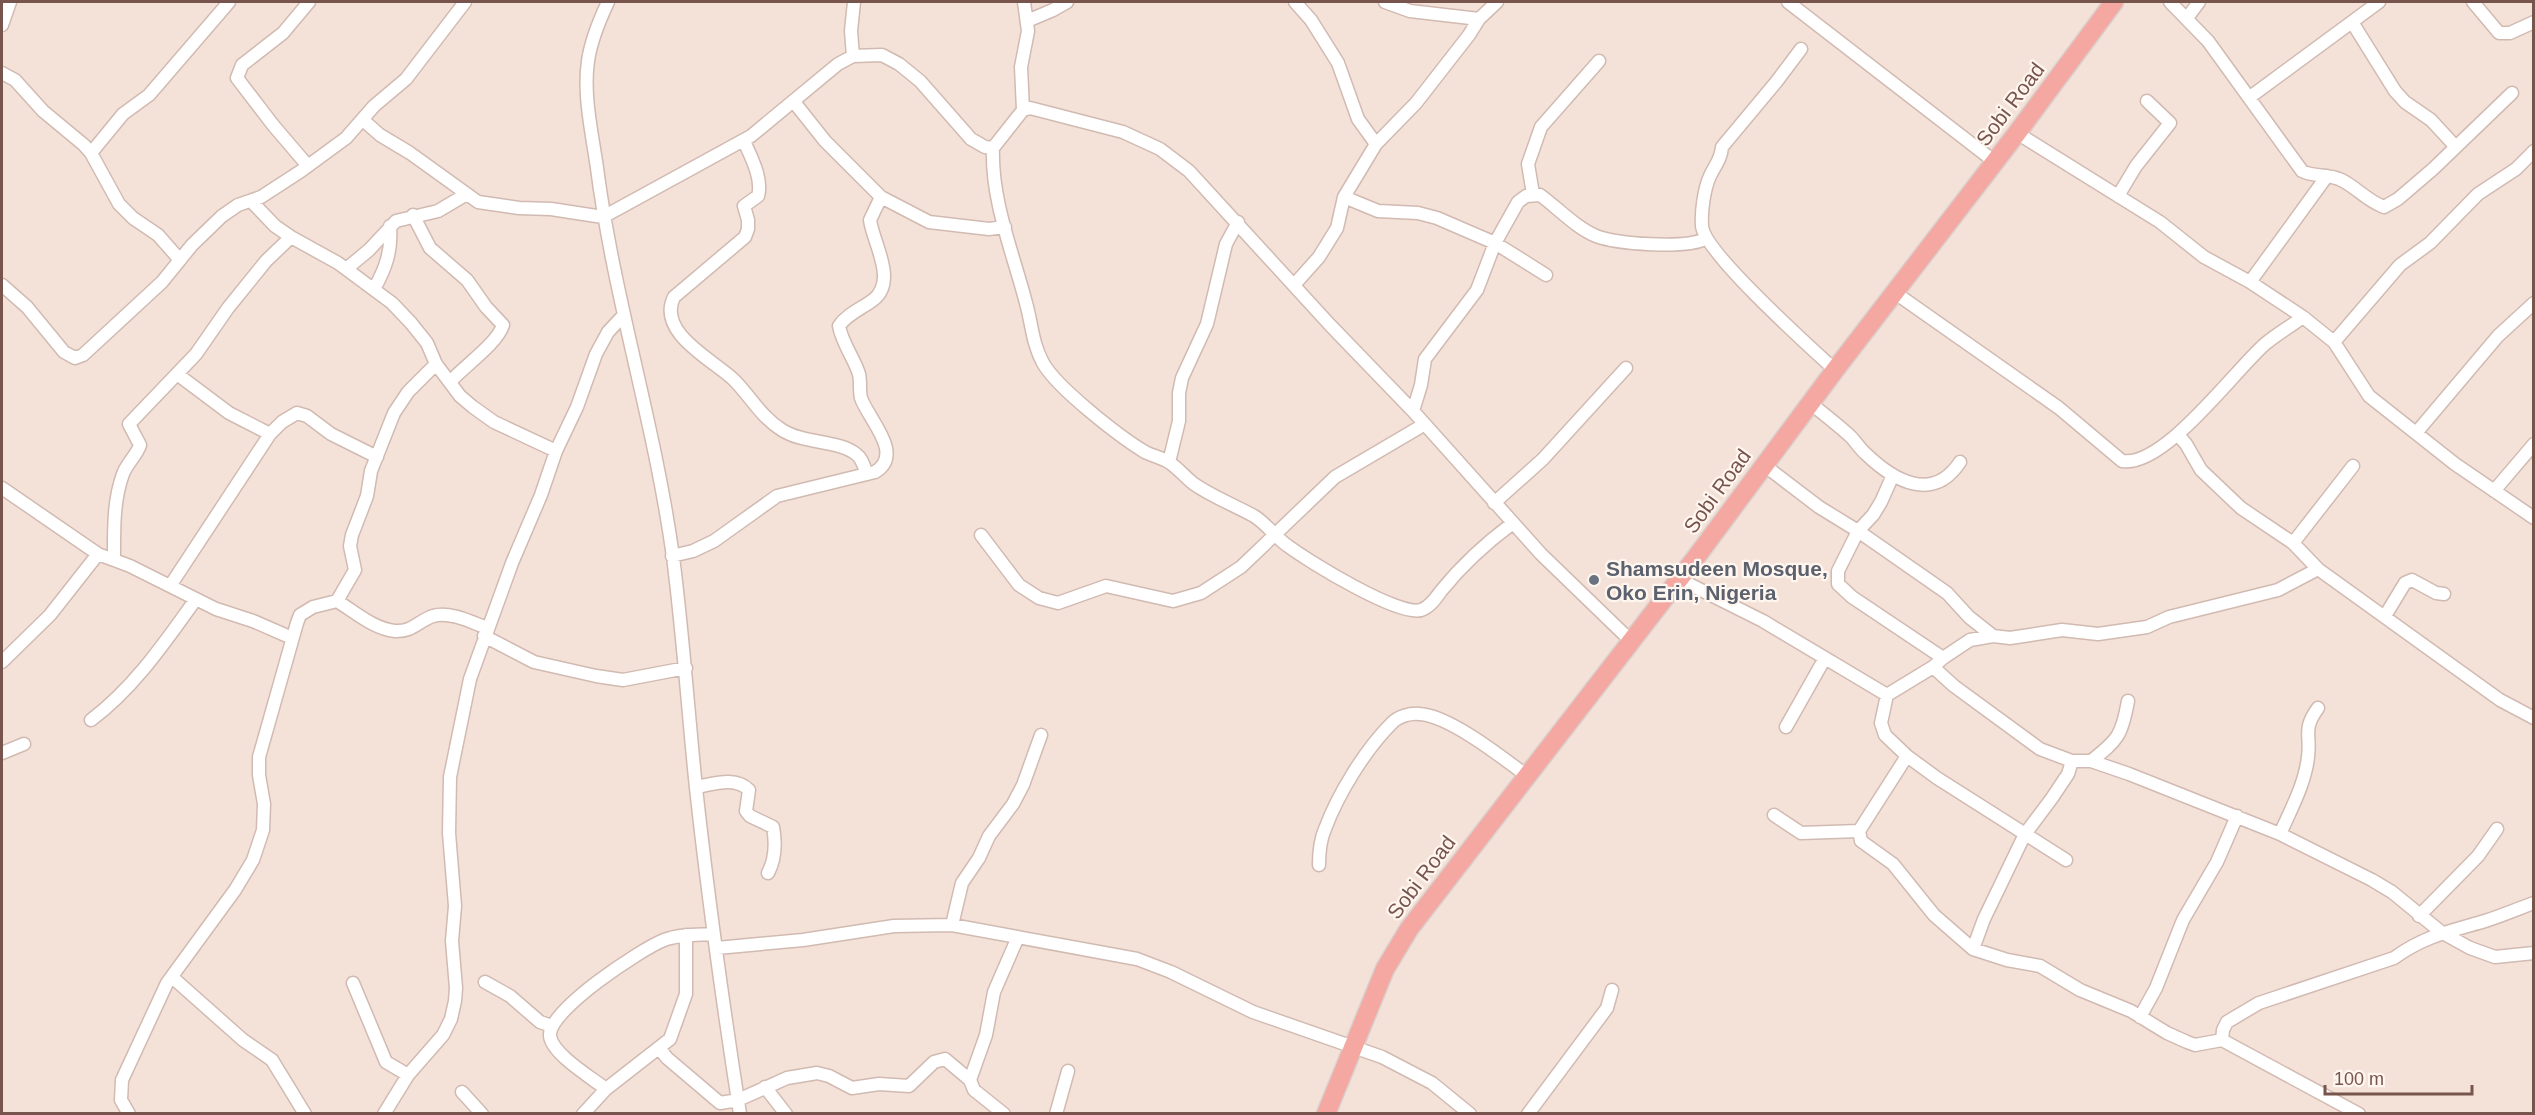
<svg xmlns="http://www.w3.org/2000/svg" width="2535" height="1115" font-family="Helvetica,sans-serif">
	<style>
		.residential { fill: #f4e2d8 }
		.lines { fill: none; stroke-linecap: round; stroke-linejoin: round }
		.minor-casing { stroke: #d1bab1; stroke-width: 15 }
		.highway-casing { stroke: #d9cfcd; stroke-width: 21 }
		.minor { stroke: #fff; stroke-width: 12 }
		.highway { stroke: #f5a8a1; stroke-width: 18 }
		.worship-dot { fill: #6b7280; stroke: #fff6f0; stroke-width: 2 }
		.labels { text-anchor: middle; dominant-baseline: central; stroke-width: 4.5; stroke-linejoin: round; paint-order: stroke }
		.street-label { font-size: 21px; fill: #77544c; stroke: #fff6f0 }
		.worship-label { font-size: 21px; font-weight: bold; fill: #5b616d; stroke: #fff6f0; text-anchor: start }
	</style>
	<rect width="100%" height="100%" fill="#fcf2e9"/>
	<!-- residential -->
	<path class="residential" d="M2 2H2533V1113H2Z"/>
	<g class="lines">
		<!-- minor casing -->
		<g class="minor-casing">
			<path id="minor" d="M608 2C599 21 591 40 588 61 583 95 592 133 597 168 614 299 655 425 673 557 683 634 688 711 696 788 708 897 723 1005 740 1114
				M1295 2 1311 20 1338 63 1358 119 1376 144
				M1385 2 1410 11 1479 19
				M1788 2 1995 162
				M2170 2 2208 41 2302 171C2313 177 2327 174 2339 179 2353 184 2365 200 2384 207L2398 199 2433 169 2512 93
				M2473 2 2499 33H2510L2534 22
				M2187 18 2199 2
				M1027 21 1053 10 1067 2
				M2352 22 2395 91 2405 102 2431 120 2455 146
				M2 25 10 2
				M1801 49 1777 81 1722 147C1721 160 1715 165 1710 176 1704 189 1701 212 1702 226 1704 252 1811 348 1835 370
				M853 56 851 31 854 2
				M2 73 15 80 43 111 84 145 91 153 119 204 133 218 158 235 180 260
				M2250 97 2379 2
				M794 102 825 141 881 197 929 222 989 229 1005 227
				M1023 110 1021 67 1028 31 1024 2
				M363 120 380 135 410 153 478 202 519 208 551 209 603 217 751 136 838 64 853 56 882 55 899 64 920 81 971 139 985 147 993 148 1023 110 1030 108 1123 132 1160 149 1189 171 1330 325 1413 411 1541 554 1631 641
				M2017 133 2160 222 2204 257 2250 282 2303 317 2334 342 2369 396 2455 464 2534 518
				M744 141C751 157 763 179 758 196L744 206 748 220V229L745 237 674 297C656 333 715 361 734 380 751 397 761 417 782 430 804 444 839 440 856 454 862 458 864 467 867 474
				M993 148C991 200 1013 253 1026 303 1032 324 1032 343 1043 363 1057 388 1120 437 1145 452 1153 456 1163 458 1170 463 1179 469 1186 478 1194 484 1213 497 1234 505 1254 516 1267 524 1276 538 1288 546 1308 561 1399 617 1421 610 1430 607 1436 598 1441 591 1462 565 1486 543 1513 523
				M91 153 123 114 149 95 229 2
				M308 166 273 125 237 78 242 65 283 33 309 2
				M1533 194 1528 164 1541 127 1599 61
				M2118 196 2136 166 2170 123 2147 101
				M1344 197 1378 211 1418 213 1437 218 1495 243 1546 275
				M252 202 275 226 291 237
				M413 215 430 248 467 280 486 307 503 325C497 344 464 366 450 382
				M346 269 369 250 396 221 438 211 465 195
				M2250 282 2327 176
				M2 285 27 307 64 352 75 358 83 355 162 282 192 245 222 216 238 205 261 197 301 171 346 138 374 106 406 79 465 2
				M1294 285 1319 257 1337 228 1344 197 1376 144 1416 103 1469 35 1479 19 1497 2
				M374 289C386 268 392 250 390 226
				M1894 292 2059 408 2122 461C2164 468 2234 371 2265 344 2277 334 2291 326 2303 317
				M2334 342 2400 265 2430 243 2478 194 2516 169 2534 151
				M177 374 229 413 270 434
				M1810 403C1824 414 1838 425 1850 436 1856 442 1860 449 1866 454 1894 481 1933 503 1960 462
				M1413 411 1421 385 1425 359 1477 290 1495 243 1518 202 1526 196 1540 195C1558 208 1575 227 1596 236 1617 244 1685 249 1705 239
				M2416 433 2498 336 2534 303
				M2179 436 2186 444 2201 470 2241 508 2293 543 2318 569 2500 700 2534 718
				M1169 462 1179 421V393L1182 378 1207 324 1226 244 1238 222
				M1764 465 1819 507 1858 531 1947 593 1969 617 1993 636
				M1893 475 1881 502 1873 515 1858 531 1838 571V584L1852 597 1943 658
				M2 488 98 554 130 566 216 609 253 621 292 638
				M2494 491 2534 444
				M1494 503 1543 459 1626 368
				M981 535 1019 585 1039 598 1058 603 1106 586 1173 601 1201 593 1241 567 1335 477 1425 424
				M2293 543 2353 466
				M672 556 693 551 714 541 777 496 875 472C905 454 868 419 861 398 859 390 861 382 859 374 854 358 842 343 839 326 847 314 861 309 873 300 898 281 873 243 870 220L881 197
				M114 560C114 531 113 501 123 474 127 463 137 455 140 445L129 424 196 354 228 308 266 261 291 237 338 263 392 303 411 323 427 343 436 364 460 396 473 407 494 422 556 451
				M1679 579 1763 621 1887 695
				M170 586 270 434 282 422 297 413 307 416 331 434 377 457
				M337 601 355 570 350 546 352 535 367 496 371 471 394 413 408 392 436 364
				M2385 616 2405 583 2412 580 2436 593 2444 594
				M484 636 534 662 596 676 623 680 686 668
				M2 662 50 615 98 554
				M1933 667 1954 686 2040 749 2072 761H2091L2129 774 2280 834 2372 880 2392 892 2441 932 2470 948 2495 957 2534 953
				M91 720C134 688 165 642 196 599
				M1786 727 1825 658
				M2 753 24 744
				M1907 756 1859 831 1861 841 1893 864 1934 915 1973 949 2007 960 2040 966 2080 990 2131 1011 2167 1033 2187 1042 2195 1045 2222 1040 2359 1114
				M2091 761C2118 740 2122 735 2128 701
				M696 787C714 784 735 776 749 790L746 811 750 816 773 827C776 843 776 858 768 873
				M1774 815 1801 833 1859 831
				M2280 834C2291 809 2305 784 2308 757 2311 734 2302 730 2318 708
				M2066 860 1937 778 1907 756 1885 735 1881 723 1887 695 1933 667 1943 658 1970 640 1993 636 2010 638 2062 630 2098 634 2147 627 2169 617 2278 590 2318 569
				M1319 865C1319 852 1320 840 1325 829 1338 794 1365 750 1391 724 1398 716 1410 713 1420 714 1450 716 1503 758 1527 776
				M2419 916 2478 856 2497 829
				M952 925 962 883 979 858 989 836 1013 804 1023 785 1041 735
				M717 948 803 940 894 926 952 925 1137 959 1171 972 1253 1012 1382 1057 1432 1083 1470 1114
				M1973 949 1984 919 2025 834 2052 798 2068 774 2072 761
				M172 977 243 1040 272 1060 305 1114
				M485 982 510 996 540 1022 552 1026
				M353 983 386 1062 408 1075
				M2140 1017 2156 988 2183 920 2217 862 2237 816
				M2222 1040 2223 1030 2227 1022 2259 1003 2394 958C2424 936 2451 931 2485 921 2501 916 2517 909 2534 903
				M659 1048 667 1058 720 1103 738 1100 787 1078 817 1073 829 1076 852 1088 879 1084 909 1086 934 1062 945 1059 970 1080
				M765 1087 786 1114
				M606 1089C592 1078 552 1054 550 1036 547 1011 641 949 664 940 679 934 698 935 714 934
				M462 1092 482 1114
				M129 1114 121 1100 122 1080 167 983 235 890 253 860 263 830 264 804 259 775V757L297 623 300 615 313 607 337 601C355 612 374 629 395 631 413 632 418 621 433 616 450 611 471 622 487 628
				M384 1114 408 1075 443 1035 451 1019 455 1001 456 988 452 941 455 906 449 833 450 777 470 679 512 563 541 495 556 451 577 407 596 354 608 332 623 316
				M583 1114 606 1089 670 1039 686 994V935
				M1004 1114 974 1090 970 1080 986 1035 994 992 1018 937
				M1056 1114 1068 1071
				M1528 1114 1607 1008 1612 990"/>
		</g>
		<!-- highway casing -->
		<g class="highway-casing">
			<path id="highway" d="M1326 1114 1385 969 1409 929 1697 556 1835 370 2017 133 2114 2"/>
		</g>
		<!-- minor -->
		<use href="#minor" class="minor"/>
		<!-- highway -->
		<use href="#highway" class="highway"/>
	</g>
	<!-- markers -->
	<circle class="worship-dot" cx="1594" cy="580" r="6"/>
	<g class="labels">
		<!-- street labels -->
		<g class="street-label">
			<text transform="translate(2010 104) rotate(-53)">Sobi Road</text>
			<text transform="translate(1717 491) rotate(-54)">Sobi Road</text>
			<text transform="translate(1421 877) rotate(-53)">Sobi Road</text>
		</g>
		<!-- worship labels -->
		<g class="worship-label">
			<text x="1606" y="568">Shamsudeen Mosque,<tspan x="1606" dy="24">Oko Erin, Nigeria</tspan></text>
		</g>
	</g>
	<!-- border -->
	<rect width="2535" height="1115" fill="none" stroke="#77544c" stroke-width="6"/>
	<!-- scale -->
	<path d="M2325 1085v9h147v-9" fill="none" stroke="#77544c" stroke-width="3"/>
	<text x="2334" y="1085" font-size="18" fill="#77544c" stroke="#fff6f0" stroke-width="4.5" paint-order="stroke">100 m</text>
</svg>
